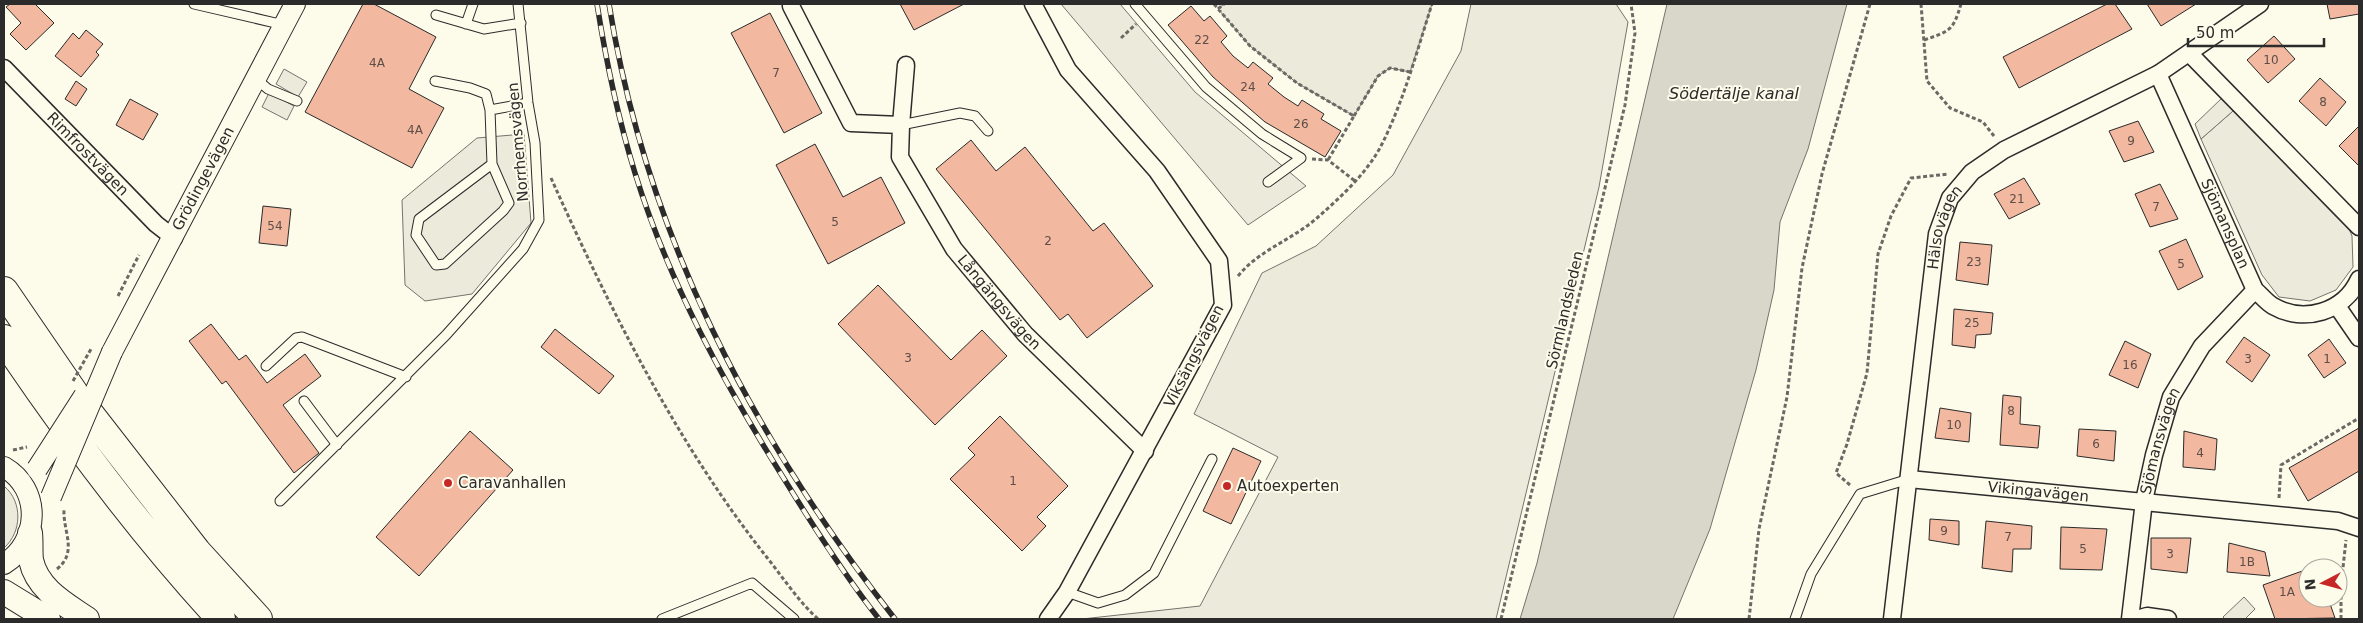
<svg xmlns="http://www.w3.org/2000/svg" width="2363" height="623" font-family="'DejaVu Sans',sans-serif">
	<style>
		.green { fill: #ecebdb; stroke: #74746e }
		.parking { fill: #eceadb; stroke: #74746e }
		.water { fill: #d8d7c9; stroke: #74746e }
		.building { fill: #f2b8a0; stroke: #2b2b2b }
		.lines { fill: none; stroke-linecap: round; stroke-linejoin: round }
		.service-casing { stroke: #2b2b2b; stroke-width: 11 }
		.minor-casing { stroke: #2b2b2b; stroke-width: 19 }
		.tertiary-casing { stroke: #2b2b2b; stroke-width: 22 }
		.secondary-casing { stroke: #2b2b2b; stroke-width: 26 }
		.motorway-casing { stroke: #2b2b2b; stroke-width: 30 }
		.path { stroke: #6a6964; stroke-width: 3; stroke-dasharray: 4 2.5; stroke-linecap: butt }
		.service { stroke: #fdfbea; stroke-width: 9 }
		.minor { stroke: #fdfbea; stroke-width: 16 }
		.tertiary { stroke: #fdfbea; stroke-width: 20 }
		.secondary { stroke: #fdfbea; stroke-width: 24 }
		.motorway { stroke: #fdfbea; stroke-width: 28 }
		.rail-casing { stroke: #2b2b2b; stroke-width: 5.5 }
		.rail { stroke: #fdfbea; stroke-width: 4; stroke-dasharray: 11; stroke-linecap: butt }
		.tertiary-bridge-casing { stroke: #2b2b2b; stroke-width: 22; stroke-linecap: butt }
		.path-bridge { stroke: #6a6964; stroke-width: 3; stroke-dasharray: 4 2.5; stroke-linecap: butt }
		.tertiary-bridge { stroke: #fdfbea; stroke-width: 20 }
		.poi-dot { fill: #c62828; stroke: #fdfbea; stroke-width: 2 }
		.labels { text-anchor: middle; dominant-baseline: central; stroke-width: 4; stroke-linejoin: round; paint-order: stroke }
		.number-label { font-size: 12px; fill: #5d4e48 }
		.street-label { font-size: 15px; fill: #2b2b2b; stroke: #fdfbea }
		.poi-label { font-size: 15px; fill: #2b2b2b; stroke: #fdfbea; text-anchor: start }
		.water-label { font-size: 16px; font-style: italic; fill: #2b2b2b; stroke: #fdfbea }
	</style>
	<rect width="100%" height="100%" fill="#fdfbea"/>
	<!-- green -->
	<path class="green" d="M1224 4H1432L1410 72 1390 68 1378 76 1354 116 1297 83 1250 46 1218 9Z
		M1471 4H1616L1628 22 1599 187 1496 619H1082L1200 606 1278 457 1194 414 1262 273 1316 246 1393 175 1461 51Z
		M2233 111 2343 214 2352 236 2353 267 2336 290 2310 301 2279 297 2262 275 2201 139Z
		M4 486C23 502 22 532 4 548Z"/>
	<!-- parking -->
	<path class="parking" d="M1061 4H1120L1195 92 1306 186 1248 225Z
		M284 69 307 82 298 97 276 84Z
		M269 93 294 106 287 120 262 107Z
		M2223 97 2233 111 2201 139 2195 124Z
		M524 134 531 223 472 294 425 301 405 285 402 200 477 138Z
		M2244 597 2255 609 2245 619H2225L2223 617Z"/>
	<!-- water -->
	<path class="water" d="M1667 4H1847L1808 149 1780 222 1774 290 1756 370 1710 529 1673 619H1520L1537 563Z"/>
	<!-- building -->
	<path class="building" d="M10 4H35L54 23 26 50 10 34 21 23 6 7Z
		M363 4H374L436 37 409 89 444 108 412 168 305 112Z
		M900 4H964L914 30Z
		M2107 4H2115L2132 29 2019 88 2003 57Z
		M2147 4H2196L2161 26Z
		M2327 4H2359V14L2330 19Z
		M1191 6 1204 21 1210 16 1227 36 1221 42 1233 56 1248 68 1253 62 1273 78 1268 84 1284 97 1298 106 1302 100 1324 114 1321 119 1341 131 1325 157 1265 122 1213 77 1168 25Z
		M770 13 822 113 784 133 731 33Z
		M86 30 103 44 96 52 99 55 81 77 55 56 73 33 79 39Z
		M2274 36 2295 59 2268 83 2247 60Z
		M2320 78 2346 102 2326 126 2299 101Z
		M76 81 87 89 76 106 65 99Z
		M130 99 158 114 143 140 116 125Z
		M2138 121 2154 152 2124 162 2109 131Z
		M2358 127 2359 128V166L2339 146Z
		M971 140 996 171 1025 147 1093 231 1104 223 1153 286 1087 338 1068 314 1060 320 936 169Z
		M815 144 843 197 881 177 905 223 828 264 776 165Z
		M2024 178 2040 204 2009 219 1994 194Z
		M2160 184 2178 219 2150 227 2135 194Z
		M263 206 291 209 287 246 259 243Z
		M2186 239 2203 277 2178 290 2159 251Z
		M1960 242 1992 245 1988 285 1956 280Z
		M878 285 951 360 982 330 1007 356 935 425 838 324Z
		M1954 309 1993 313 1991 334 1976 335 1975 348 1952 345Z
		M211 324 239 360 246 355 267 383 305 354 321 376 283 405 319 453 294 473 226 381 222 384 189 341Z
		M555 329 614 376 599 394 541 347Z
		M2244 337 2270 355 2252 382 2226 362Z
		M2329 339 2346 363 2324 378 2308 355Z
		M2125 341 2151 354 2138 388 2109 375Z
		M2003 395 2021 397 2020 424 2040 426 2038 448 2000 445Z
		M1940 408 1971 413 1969 442 1935 438Z
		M1000 416 1068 486 1037 517 1046 526 1022 551 950 479 975 455 968 448Z
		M2359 428V471L2308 501 2289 468Z
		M2079 429 2116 431 2114 461 2077 456Z
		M470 431 513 470 419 576 376 537Z
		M2184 431 2217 439 2215 470 2183 467Z
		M1233 448 1261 461 1231 524 1203 511Z
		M1930 519 1959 521V545L1929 540Z
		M1986 521 2032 526 2031 549H2013L2012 572 1982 568Z
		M2061 527 2107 529 2102 570 2060 569Z
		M2151 538H2191L2187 573 2151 569Z
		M2229 543 2265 552 2270 576 2227 572Z
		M2308 569V598H2328L2335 618 2275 619 2263 585Z"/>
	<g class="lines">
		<!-- service casing -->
		<g class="service-casing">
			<path id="service" d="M194 4 284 25
				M1135 4 1206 87 1262 134 1301 158 1268 182
				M436 15 484 29 521 23
				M466 24 473 4
				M256 79 268 89 297 101
				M435 81 470 88 486 94 490 110
				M901 125 960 113 975 116 988 131
				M492 164 419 219 416 235 436 265 445 264 503 211 509 203 492 164 490 110 528 103
				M266 366 296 338 302 337 406 377
				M304 401 337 445
				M280 501 446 335 523 249 539 220 535 143 528 103 518 4
				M1067 592 1098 603 1125 595 1154 573 1212 459
				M662 619 752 583 794 619
				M1795 619 1811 574 1860 494 1909 479"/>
		</g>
		<!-- minor casing -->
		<g class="minor-casing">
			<g id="minor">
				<path d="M1033 4 1068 70 1157 171 1219 261 1223 305 1067 592 1048 619"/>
				<path id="s1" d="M791 6 851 123 901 125 900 157 954 249 1025 334 1145 451"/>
				<path d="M2189 53 2359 227"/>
				<path id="s2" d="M4 68 156 224 174 238"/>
				<path id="s3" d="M2158 74 2255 290C2261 295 2266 302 2273 306 2304 324 2344 312 2359 279"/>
				<path d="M901 125 906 65"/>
				<path d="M2337 306 2359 338"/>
				<path id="s4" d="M1909 479 2338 521 2359 528"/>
				<path id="s5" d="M1892 619 1937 234 1950 198 1972 172 2004 150 2158 74 2260 4"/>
				<path id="s6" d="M2130 619 2144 501 2154 455 2171 397 2202 346 2255 290"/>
				<path d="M2137 619 2147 616 2168 619"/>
			</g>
		</g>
		<!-- tertiary casing -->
		<g class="tertiary-casing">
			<g id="tertiary">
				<path id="s7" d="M112 352 295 4"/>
				<path d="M4 467C42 489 40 542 4 564"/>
			</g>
		</g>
		<!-- secondary casing -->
		<g class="secondary-casing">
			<path id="secondary" d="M30 533C31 542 30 552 31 560 37 589 65 604 87 619
				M4 592 48 619"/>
		</g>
		<!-- motorway casing -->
		<g class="motorway-casing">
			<path id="motorway" d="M4 291 78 399 197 552 258 619
				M4 339C70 437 141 532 221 619"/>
		</g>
		<!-- path -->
		<path class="path" d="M1214 4 1250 46 1297 83 1354 116 1328 160
			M1921 4 1927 81 1950 108 1983 122 1994 136
			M1218 9 1224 4
			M1121 38 1136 24
			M1924 40C1950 31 1953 31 1961 4
			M1354 116 1378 76 1390 68 1410 72
			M1312 159 1328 160 1355 181
			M551 178C610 309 676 442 765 555 782 576 798 601 818 619
			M1238 276C1259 250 1292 240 1317 218 1341 197 1368 172 1382 144 1404 100 1417 51 1432 4
			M118 296 139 255
			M13 450 27 447
			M1850 485 1836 473 1847 444 1867 373 1878 254 1891 216 1911 178 1949 174
			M2279 498 2281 465 2359 418
			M57 569C78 552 63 532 64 510
			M1501 619 1625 105 1635 33 1631 4
			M1749 619 1759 529 1787 397 1802 268 1822 174 1870 4
			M2341 619V586L2346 540"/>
		<!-- service -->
		<use href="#service" class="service"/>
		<!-- minor -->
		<use href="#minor" class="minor"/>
		<!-- tertiary -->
		<use href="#tertiary" class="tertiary"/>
		<!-- secondary -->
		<use href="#secondary" class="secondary"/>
		<!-- motorway -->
		<use href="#motorway" class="motorway"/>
		<!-- rail casing -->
		<g class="rail-casing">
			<path id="rail" d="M597 4C606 61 618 118 635 173 669 283 725 385 786 482 815 529 845 576 879 619
				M609 4C646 235 752 436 895 619"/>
		</g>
		<!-- rail -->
		<use href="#rail" class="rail"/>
		<!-- tertiary-bridge casing -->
		<g class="tertiary-bridge-casing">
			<path id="tertiary-bridge" d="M37 469 84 396
				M51 497 112 352"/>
		</g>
		<!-- path-bridge -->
		<path class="path-bridge" d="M73 381 91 349"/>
		<!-- tertiary-bridge -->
		<use href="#tertiary-bridge" class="tertiary-bridge"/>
	</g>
	<!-- markers -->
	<g class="poi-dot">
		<circle cx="448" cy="483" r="5"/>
		<circle cx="1227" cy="486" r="5"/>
	</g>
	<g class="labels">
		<!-- number labels -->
		<g class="number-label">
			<text x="1202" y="40">22</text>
			<text x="2271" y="60">10</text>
			<text x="377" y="63">4A</text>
			<text x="776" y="73">7</text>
			<text x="1248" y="87">24</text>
			<text x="2323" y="102">8</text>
			<text x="1301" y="124">26</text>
			<text x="415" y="130">4A</text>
			<text x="2131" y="141">9</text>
			<text x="2017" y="199">21</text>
			<text x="2156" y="207">7</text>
			<text x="835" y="222">5</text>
			<text x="275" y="226">54</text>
			<text x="1048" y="241">2</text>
			<text x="1974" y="262">23</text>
			<text x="2181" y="264">5</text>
			<text x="1972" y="323">25</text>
			<text x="908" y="358">3</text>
			<text x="2248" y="359">3</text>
			<text x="2327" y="359">1</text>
			<text x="2130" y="365">16</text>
			<text x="2011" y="411">8</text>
			<text x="1954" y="425">10</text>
			<text x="2096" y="444">6</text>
			<text x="2200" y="453">4</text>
			<text x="1013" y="481">1</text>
			<text x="1944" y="531">9</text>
			<text x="2008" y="537">7</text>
			<text x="2083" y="549">5</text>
			<text x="2170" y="554">3</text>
			<text x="2247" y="562">1B</text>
			<text x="2287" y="592">1A</text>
		</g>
		<!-- street labels -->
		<g class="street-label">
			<text transform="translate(518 142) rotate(-95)">Norrhemsvägen</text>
			<text stroke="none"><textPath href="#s2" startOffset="120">Rimfrostvägen</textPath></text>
			<text stroke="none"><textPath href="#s7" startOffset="196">Grödingevägen</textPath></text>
			<text stroke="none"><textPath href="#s3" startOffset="164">Sjömansplan</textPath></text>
			<text stroke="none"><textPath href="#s5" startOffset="396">Hälsovägen</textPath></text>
			<text stroke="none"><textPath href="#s1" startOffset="390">Långängsvägen</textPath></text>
			<text transform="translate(1565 310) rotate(-77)">Sörmlandsleden</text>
			<text transform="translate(1194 356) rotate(-63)">Viksängsvägen</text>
			<text stroke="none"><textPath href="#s6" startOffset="181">Sjömansvägen</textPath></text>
			<text stroke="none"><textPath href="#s4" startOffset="130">Vikingavägen</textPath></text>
		</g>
		<!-- poi labels -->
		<g class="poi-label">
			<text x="458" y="483">Caravanhallen</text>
			<text x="1237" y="486">Autoexperten</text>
		</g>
		<!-- water labels -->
		<g class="water-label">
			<text x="1734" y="93">Södertälje kanal</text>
		</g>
	</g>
	<!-- border -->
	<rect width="2363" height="623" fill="none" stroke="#2b2b2b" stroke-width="10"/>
	<!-- north arrow -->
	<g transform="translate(2323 583) rotate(264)"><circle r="24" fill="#fdfbea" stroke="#a9a89e"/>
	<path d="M0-4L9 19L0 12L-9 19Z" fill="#c62828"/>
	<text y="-8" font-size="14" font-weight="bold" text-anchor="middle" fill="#2b2b2b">N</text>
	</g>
	<!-- scale -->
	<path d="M2188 38v8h136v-8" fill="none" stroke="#2b2b2b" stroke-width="2.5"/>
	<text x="2196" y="38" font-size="15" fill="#2b2b2b" stroke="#fdfbea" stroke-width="4" paint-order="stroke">50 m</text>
</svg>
